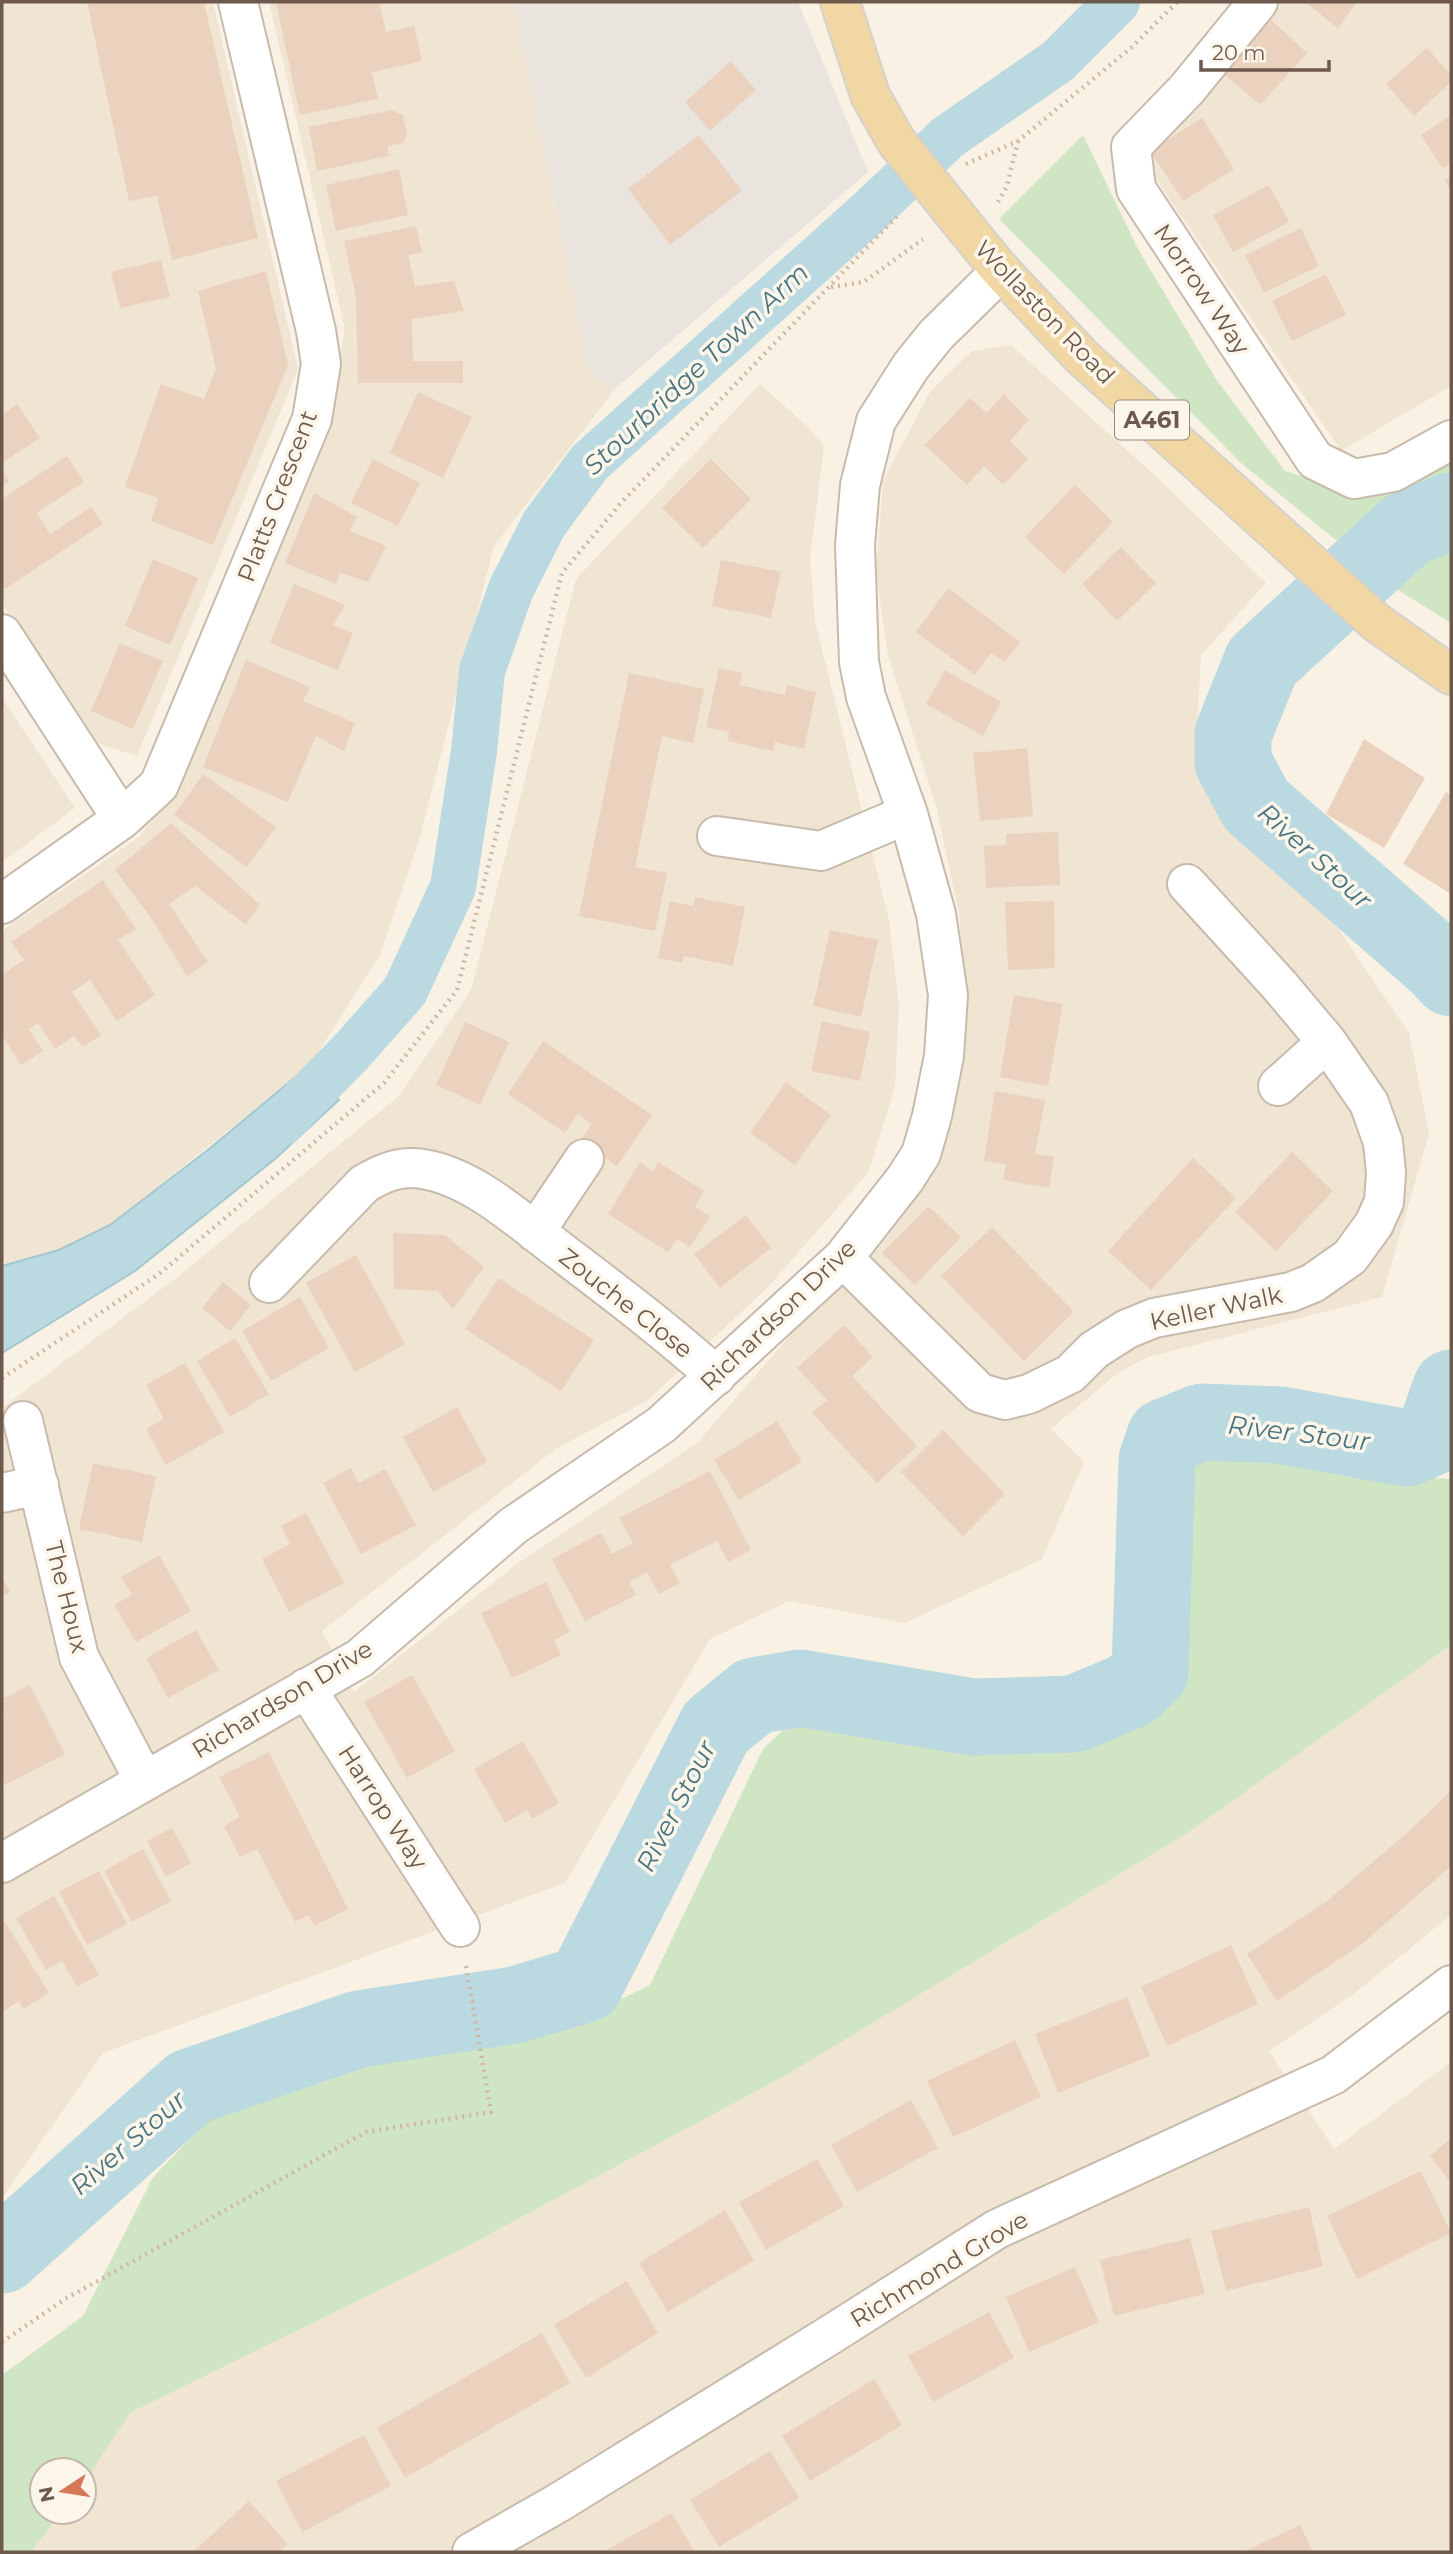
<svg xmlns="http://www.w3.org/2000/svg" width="1453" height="2554" font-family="Montserrat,sans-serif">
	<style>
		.residential { fill: #f0e4d3 }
		.industrial { fill: #e9e4de }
		.green { fill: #d0e5c4 }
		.water { fill: #bbd9e0; stroke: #a3c7d0; stroke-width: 2 }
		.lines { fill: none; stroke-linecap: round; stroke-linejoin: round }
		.canal { stroke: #bbd9e0; stroke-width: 46 }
		.river { stroke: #bbd9e0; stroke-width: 77 }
		.building { fill: #ebd2bf }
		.minor-casing { stroke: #c8baac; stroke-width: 42 }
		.major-casing { stroke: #d6d1cd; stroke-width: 42 }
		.path { stroke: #d0b6a3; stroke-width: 4.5; stroke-dasharray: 2 5; stroke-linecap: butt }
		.minor { stroke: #fff; stroke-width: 38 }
		.major { stroke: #f0d7a4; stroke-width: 38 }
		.major-bridge-casing { stroke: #d6d1cd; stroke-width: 42; stroke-linecap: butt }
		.major-bridge { stroke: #f0d7a4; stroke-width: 38 }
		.labels { text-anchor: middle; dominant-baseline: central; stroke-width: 7; stroke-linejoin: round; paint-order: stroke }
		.shield { fill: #fcf6ea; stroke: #99897c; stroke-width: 2 }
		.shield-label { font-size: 23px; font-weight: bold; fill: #6e5a4d }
		.street-label { font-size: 24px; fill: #6e5a4d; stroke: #fcf6ea }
		.water-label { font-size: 26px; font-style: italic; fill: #497480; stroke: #fcf6ea }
	</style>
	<rect width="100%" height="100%" fill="#f9f2e4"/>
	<!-- residential -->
	<path class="residential" d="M2 2H213L298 369 137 756 93 742 2 603Z
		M269 2H514L589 372 616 388 494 546 420 837 380 955 310 1065 110 1225 59 1250 2 1266V931L139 837 174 793 326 427 345 329Z
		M1270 2H1451V386L1341 451 1137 151Z
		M1011 345 1163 483 1266 583 1201 655 1196 742 1229 815 1339 930 1409 1033 1429 1134 1382 1297 1148 1357 1119 1372 1051 1429 1084 1462 1042 1559 905 1623 789 1601 710 1639 565 1883 103 2053 2 2198V1408L175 1279 399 1096 471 990 576 579 760 384 807 426 824 446 810 559 815 621 889 920 899 1006 895 1087 868 1173 768 1287 647 1401 557 1448 322 1631 354 1692 514 1566 697 1443 923 1182 946 1138 964 1061 967 1000 959 913 936 806 888 656 876 573 883 481 930 392 972 351Z
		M2 698 75 808 2 862Z
		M1451 1645V1915L1355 1993 1269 2051 1334 2149 1451 2062V2552H31L62 2512H84V2483L130 2413 464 2248 788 2074 1186 1834Z"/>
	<!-- industrial -->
	<path class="industrial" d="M514 2H798L868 172 616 388 589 372Z"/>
	<!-- green -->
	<path class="green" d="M1083 135 1138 249 1216 379 1285 471 1361 494 1451 456V623L1398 590 1242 464 999 219Z
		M1217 1446 1359 1461 1431 1478 1451 1479V1645L1186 1834 788 2074 464 2248 130 2413 84 2483V2470H42V2512H62L31 2552H2V2375L83 2316 153 2177 219 2109 365 2048 549 2034 650 1985 763 1749 807 1707 938 1734 1112 1723 1161 1680 1173 1485Z"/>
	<!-- water -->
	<path class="water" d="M310 1065 339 1100 275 1159 135 1271 2 1353V1266L59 1250 110 1225 209 1149Z"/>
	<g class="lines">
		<!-- canal -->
		<path class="canal" d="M280 1124 351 1052 405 991 453 887 474 751 482 671 511 589 544 524 590 462 869 212 948 137 1058 61 1117 2"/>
		<!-- river -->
		<path class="river" d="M1451 511 1407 529 1262 662 1233 734V762L1256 805 1438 964 1451 978
			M2 2255 190 2087 359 2029 515 2005 585 1984 716 1727 754 1696 800 1688 973 1717 1074 1714 1131 1690 1150 1672 1157 1460 1165 1437 1202 1422 1280 1425 1407 1448 1434 1436 1451 1388"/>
	</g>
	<!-- building -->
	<path class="building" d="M87 2H204L258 238 172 260 157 196 129 201Z
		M276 2H379L386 32 414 26 422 61 372 72 378 99 300 115Z
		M1305 2H1357L1338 28Z
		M1266 15 1307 53 1260 105 1218 69Z
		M1427 48 1451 75V82L1414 116 1386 84Z
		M731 61 756 90 710 131 685 102Z
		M391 110 403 115 407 134 403 143 387 146 389 156 317 171 309 127Z
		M1451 115V163L1443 169 1421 135Z
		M1202 118 1234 169 1183 201 1150 151Z
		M699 135 742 191 670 245 628 189Z
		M399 169 408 215 336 231 326 185Z
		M1451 177V193L1445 180Z
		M1269 185 1289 222 1233 252 1213 215Z
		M416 226 422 252 408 255 415 286 454 281 464 311 412 319 413 361H463V383H358L356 298 344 241Z
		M1301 228 1319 266 1264 293 1245 255Z
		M161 260 170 297 120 308 111 272Z
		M266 271 288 365 213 545 151 521 158 498 125 487 161 384 204 399 216 369 198 291Z
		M1326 274 1346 315 1292 341 1272 301Z
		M418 392 472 417 443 478 390 453Z
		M1004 394 1029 420 1010 441 1028 459 1003 485 984 466 967 485 925 445 970 398 986 413Z
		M17 404 40 438 2 463V415Z
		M67 456 84 482 37 513 50 534 91 507 103 524 5 589 2 584V499Z
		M373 459 420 483 398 526 351 503Z
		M711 459 751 499 703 548 662 508Z
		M2 471 9 481 2 486Z
		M1075 485 1113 522 1064 574 1025 537Z
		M314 493 357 517 350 531 386 546 368 582 340 573 336 584 285 563Z
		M1121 547 1156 583 1117 621 1082 584Z
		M153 559 198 578 170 645 125 626Z
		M721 560 781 572 771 618 712 606Z
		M294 584 345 605 333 625 353 633 338 670 270 643Z
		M948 588 1020 642 1005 662 991 653 975 675 916 632Z
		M120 643 163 661 133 729 91 711Z
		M246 660 310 687 303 701 355 723 344 751 316 736 288 802 203 767Z
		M719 668 742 673 740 685 785 695 787 685 816 692 804 749 775 742 773 751 728 741 729 732 706 727Z
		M945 670 1001 702 983 736 926 704Z
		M629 673 704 689 693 743 662 736 635 867 667 873 655 931 579 916Z
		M1364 739 1425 778 1384 848 1326 814Z
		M1027 748 1033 816 980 821 973 753Z
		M203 774 276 827 247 867 174 815Z
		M1446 792 1451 795V894L1403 864Z
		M171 823 260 905 246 925 195 886 169 904 208 962 187 976 151 918 115 870Z
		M1058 832 1060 885 986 888 984 846 1006 845V834Z
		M103 880 136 929 118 940 155 995 117 1021 90 980 72 992 101 1035 83 1047 74 1036 55 1049 38 1023 29 1029 43 1051 21 1065 2 1035V974L24 960 11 942Z
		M695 897 745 907 733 966 684 956 682 963 658 958 670 901 693 906Z
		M1054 901 1055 968 1008 970 1005 902Z
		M830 930 878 940 861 1017 813 1006Z
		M1014 995 1063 1004 1048 1086 1000 1077Z
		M822 1021 870 1032 860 1081 811 1071Z
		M465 1022 509 1042 480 1105 436 1085Z
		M543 1041 652 1115 617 1166 580 1141 592 1124 578 1114 565 1133 508 1094Z
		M786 1082 831 1115 795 1165 750 1133Z
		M995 1091 1045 1100 1035 1154 1054 1157 1049 1188 1003 1180 1006 1165 984 1161Z
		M1292 1152 1333 1191 1276 1251 1235 1212Z
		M1193 1158 1236 1198 1151 1290 1108 1251Z
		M640 1162 653 1171 658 1162 704 1191 695 1207 710 1216 690 1247 677 1239 668 1252 608 1214Z
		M928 1206 961 1237 915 1285 882 1253Z
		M746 1215 771 1248 720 1288 694 1254Z
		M992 1227 1074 1312 1024 1361 941 1276Z
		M393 1233 445 1235 484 1267 453 1309 438 1291 394 1289Z
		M356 1255 405 1344 355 1372 306 1283Z
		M498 1278 594 1340 561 1391 465 1329Z
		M223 1282 251 1305 230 1331 202 1308Z
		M300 1297 329 1348 271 1381 242 1331Z
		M844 1325 873 1357 852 1376 917 1446 877 1483 812 1413 827 1400 797 1368Z
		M235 1338 269 1394 230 1417 197 1361Z
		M185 1363 224 1432 166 1465 146 1429 164 1419 146 1385Z
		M457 1407 487 1462 433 1492 403 1437Z
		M777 1421 802 1462 739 1500 714 1460Z
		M943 1430 1005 1494 963 1536 901 1472Z
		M93 1463 156 1476 142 1542 79 1529Z
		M351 1468 359 1483 385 1469 416 1525 361 1554 323 1483Z
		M710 1471 751 1550 728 1562 717 1541 670 1565 680 1583 659 1594 647 1572 629 1582 636 1595 585 1621 552 1559 601 1533 612 1554 633 1543 619 1518Z
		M306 1513 344 1583 289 1612 262 1559 290 1544 281 1526Z
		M159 1555 191 1611 136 1642 114 1605 132 1595 121 1577Z
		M2 1577 10 1592 2 1597Z
		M546 1582 570 1632 554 1640 561 1655 512 1678 481 1613Z
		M196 1630 219 1670 168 1698 146 1658Z
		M412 1675 455 1751 407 1778 364 1702Z
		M30 1685 65 1754 5 1785 2 1779V1719L5 1717 2 1711V1699Z
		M523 1741 559 1803 532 1819 527 1810 505 1823 474 1769Z
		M269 1752 348 1909 314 1926 309 1915 295 1922 257 1849 240 1857 224 1826 240 1817 219 1777Z
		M1451 1791V1866L1362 1944 1277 2001 1247 1954 1326 1902 1407 1833Z
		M172 1828 191 1863 166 1877 147 1841Z
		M143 1849 171 1901 132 1922 104 1871Z
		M99 1871 127 1924 87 1945 59 1892Z
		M54 1896 99 1975 77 1987 62 1961 46 1970 16 1918Z
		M5 1922 49 1993 23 2009 19 2001 2 2012V1924Z
		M1231 1945 1258 2004 1167 2046 1141 1987Z
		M1127 1997 1150 2056 1058 2093 1035 2034Z
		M1015 2040 1041 2097 953 2137 927 2081Z
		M911 2100 938 2148 857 2192 831 2145Z
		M1451 2138V2183L1430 2156Z
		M817 2159 844 2206 766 2250 739 2202Z
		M1421 2171 1451 2233 1357 2279 1327 2216Z
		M1309 2207 1323 2266 1226 2291 1211 2231Z
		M725 2210 754 2260 668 2312 639 2263Z
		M1190 2238 1205 2294 1114 2316 1100 2260Z
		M1075 2267 1099 2322 1029 2352 1006 2297Z
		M627 2281 658 2333 586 2378 554 2325Z
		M989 2312 1014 2358 933 2402 908 2356Z
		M542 2333 570 2383 405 2478 377 2428Z
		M874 2379 902 2425 810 2481 782 2436Z
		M364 2435 391 2486 302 2532 276 2481Z
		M770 2451 799 2498 719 2547 690 2500Z
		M249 2501 288 2544 279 2552H193Z
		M672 2513 695 2552H603Z
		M1300 2525 1313 2552H1243Z"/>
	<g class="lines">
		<!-- minor casing -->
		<g class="minor-casing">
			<path id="minor" d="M1258 2 1187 89 1131 147 1136 189 1315 460 1354 479 1393 472 1451 440
				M2 634 122 819
				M717 836 821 851 908 814
				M1187 884 1279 985 1327 1042
				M2 904 122 819 159 785 312 419 321 364 316 331 238 2
				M535 1232 584 1159
				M843 1258 980 1393 1005 1400 1029 1394 1070 1374 1094 1350 1127 1329 1154 1318 1291 1292 1313 1283 1350 1257 1374 1224 1384 1202 1386 1173 1383 1142 1369 1103 1327 1042 1278 1086
				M269 1283 364 1184C382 1173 401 1165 423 1169 473 1177 519 1220 559 1250 613 1291 666 1331 716 1376
				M23 1421 79 1657 144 1780
				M2 1493 39 1485
				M306 1688 460 1927
				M2 1863 360 1658 513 1526 661 1425 843 1258 905 1179 921 1154 932 1116 944 1056 948 995 936 914 908 814 866 697 859 662 855 545 860 485 876 421 911 366 936 335 1001 271
				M472 2552 558 2503 830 2335 997 2229 1333 2075 1451 1985"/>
		</g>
		<!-- major casing -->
		<g class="major-casing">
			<path id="major" d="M840 2 870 95 896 141
				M969 232 1001 271 1082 357 1377 623 1451 675"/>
		</g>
		<!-- path -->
		<path class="path" d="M966 164 1018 141 1132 47 1177 2
			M998 202 1007 186 1018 141
			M831 287 864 282 923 239
			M2 1378 159 1274 384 1083 457 990 562 573 620 504 900 213
			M2 2342 65 2299 366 2132 491 2112 466 1966"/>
		<!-- minor -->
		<use href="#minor" class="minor"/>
		<!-- major -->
		<use href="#major" class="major"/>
		<!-- major-bridge casing -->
		<g class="major-bridge-casing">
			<path id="major-bridge" d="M896 141 969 232"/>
		</g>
		<!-- major-bridge -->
		<use href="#major-bridge" class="major-bridge"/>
	</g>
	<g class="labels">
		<!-- shield labels -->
		<rect class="shield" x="1115" y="400.5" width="74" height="39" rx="5"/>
		<g class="shield-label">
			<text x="1152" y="420">A461</text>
		</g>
		<!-- street labels -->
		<g class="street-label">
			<text transform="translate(1202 289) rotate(56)">Morrow Way</text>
			<text transform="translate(1045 312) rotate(46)">Wollaston Road</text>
			<text transform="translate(277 496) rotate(-69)">Platts Crescent</text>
			<text transform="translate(626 1303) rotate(38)">Zouche Close</text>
			<text transform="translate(1216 1308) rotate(-12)">Keller Walk</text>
			<text transform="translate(778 1315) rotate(-44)">Richardson Drive</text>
			<text transform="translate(67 1597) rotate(76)">The Houx</text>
			<text transform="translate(282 1699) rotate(-31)">Richardson Drive</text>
			<text transform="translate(383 1807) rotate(57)">Harrop Way</text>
			<text transform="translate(939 2269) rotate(-31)">Richmond Grove</text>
		</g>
		<!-- water labels -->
		<g class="water-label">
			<text transform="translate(696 369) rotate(-43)">Stourbridge Town Arm</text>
			<text transform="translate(1315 856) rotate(42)">River Stour</text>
			<text transform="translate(1299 1433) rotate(7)">River Stour</text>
			<text transform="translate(676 1806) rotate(-63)">River Stour</text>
			<text transform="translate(128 2143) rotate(-41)">River Stour</text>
		</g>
	</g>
	<!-- border -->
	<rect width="1453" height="2554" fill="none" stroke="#6e5a4d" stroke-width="7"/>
	<!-- north arrow -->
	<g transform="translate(63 2491) rotate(258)"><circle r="33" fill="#fcf6ea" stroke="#c3b8ab" stroke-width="2"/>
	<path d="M0-5L12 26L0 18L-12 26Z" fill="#d57857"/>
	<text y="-10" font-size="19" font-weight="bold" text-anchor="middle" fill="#6e5a4d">N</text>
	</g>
	<!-- scale -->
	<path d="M1201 60v10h128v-10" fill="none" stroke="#6e5a4d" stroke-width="3.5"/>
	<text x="1212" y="60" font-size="21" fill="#6e5a4d" stroke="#fcf6ea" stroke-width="5" paint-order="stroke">20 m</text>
</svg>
